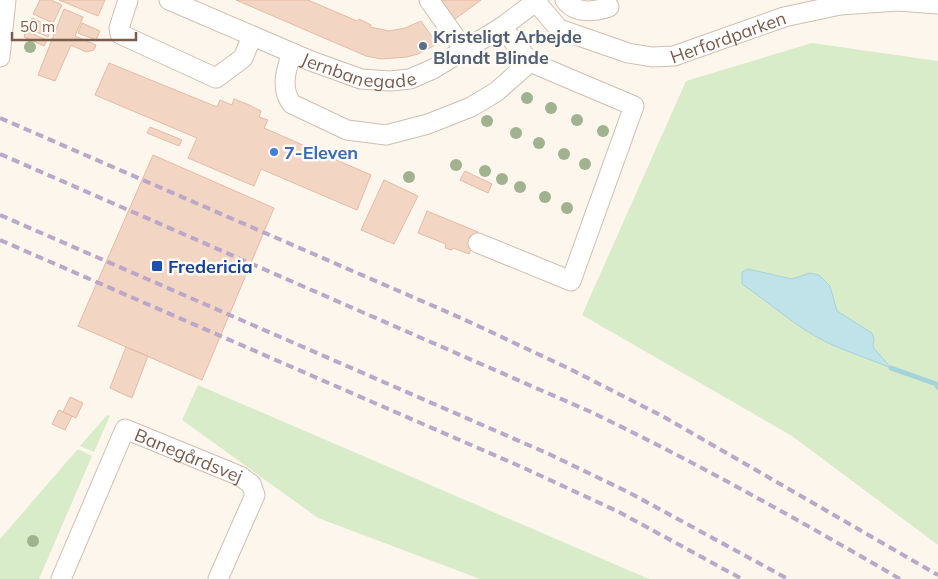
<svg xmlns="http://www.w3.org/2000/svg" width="938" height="579" font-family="Mulish,sans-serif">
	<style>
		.green { fill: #d8ecc9 }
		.water { fill: #bfe3e8; stroke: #a5d3da }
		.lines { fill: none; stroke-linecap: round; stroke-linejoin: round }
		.stream { stroke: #a5d3da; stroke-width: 5 }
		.building { fill: #f3d5c3; stroke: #e6bba3 }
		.minor-casing { stroke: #d1beb0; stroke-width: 21 }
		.minor { stroke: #fff; stroke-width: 19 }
		.rail { stroke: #b9a8c9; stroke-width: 4; stroke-dasharray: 8 5; stroke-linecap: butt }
		.tree { fill: #a0b28e }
		.service-dot { fill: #5c6f8a; stroke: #fffaf3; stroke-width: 2 }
		.shop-dot { fill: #3f7fe0; stroke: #fffaf3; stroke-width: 2 }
		.transit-dot { fill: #1a4fb4; stroke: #fffaf3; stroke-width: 2 }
		.labels { text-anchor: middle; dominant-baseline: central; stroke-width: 5; stroke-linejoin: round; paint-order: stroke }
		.service-label { font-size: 18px; font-weight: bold; fill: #4e5e75; stroke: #fffaf3; text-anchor: start }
		.street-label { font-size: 18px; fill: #7a5c4d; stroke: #fffaf3 }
		.shop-label { font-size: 18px; font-weight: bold; fill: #366cbe; stroke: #fffaf3; text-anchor: start }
		.transit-label { font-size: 18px; font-weight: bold; fill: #164399; stroke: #fffaf3; text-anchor: start }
	</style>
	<rect width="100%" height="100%" fill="#fdf6ec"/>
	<!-- green -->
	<path class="green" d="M812 43 938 61V545L792 436 582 315 686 81Z
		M198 385 649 579H480L318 518 182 420Z
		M107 415 110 416 94 452 80 446Z
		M77 450H80L92 456 39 579H0V539Z"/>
	<!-- water -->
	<path class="water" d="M748 269 792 279 810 273 819 275 830 286 837 311 872 333 874 339 873 347 891 368C870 359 847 352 826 342 796 327 770 303 742 284V272Z"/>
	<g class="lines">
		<!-- stream -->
		<path class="stream" d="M891 368 936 384 938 387"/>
	</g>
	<!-- building -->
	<path class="building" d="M40 0H51L62 5 53 23 33 14Z
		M59 0H105L98 16Z
		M236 0H308L357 21 359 19 371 25 370 27 389 31 405 28 421 21 437 44 418 54 407 57 381 59 366 56Z
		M436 0H481L451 22Z
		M64 9 83 17 75 36 96 45 94 50 86 52 71 45 55 81 38 75Z
		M32 18 52 27 48 37 28 28Z
		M82 23 100 31 96 40 78 33Z
		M26 31 47 40 44 46 24 37Z
		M109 63 217 107 220 100 232 105 234 99 247 104 261 111 259 117 268 120 264 128 371 175 357 210 261 169 254 186 188 158 197 138 95 95Z
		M150 127 182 140 179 146 147 133Z
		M153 155 274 208 202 380 78 326Z
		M465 171 492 184 488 193 460 180Z
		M384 180 418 196 394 244 361 230Z
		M427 211 478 232 469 254 453 248 452 250 445 248 446 244 418 233Z
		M126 347 148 356 132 398 110 388Z
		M70 397 83 403 76 418 63 412Z
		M59 410 72 416 65 430 52 424Z"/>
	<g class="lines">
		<!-- minor casing -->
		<g class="minor-casing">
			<g id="minor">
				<path d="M128 0 119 28 120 34 216 78 243 58 252 36"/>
				<path id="s1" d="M169 0 311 61 361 79 390 81 410 79 433 69 502 27 538 0"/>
				<path d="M429 0 465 51"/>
				<path d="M565 0C575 14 594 12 609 7"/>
				<path id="s2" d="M536 2 559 29 628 53 652 57 674 56 784 17 840 5 898 1 938 4"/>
				<path d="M292 53C286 69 280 89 292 104L347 130 386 135 428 124 471 107 496 92 530 62"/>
				<path d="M0 57 6 0"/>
				<path d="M478 243 571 281 634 106 530 62 502 27"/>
				<path id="s3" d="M61 579 125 429 240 476 251 484 255 495 218 579"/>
			</g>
		</g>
		<!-- minor -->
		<use href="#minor" class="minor"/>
		<!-- rail -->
		<path class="rail" d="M0 118 461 318 570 369 664 417 938 575
			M0 154 591 412C697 463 799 520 900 579
			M0 215 549 454 630 493 788 579
			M0 240 524 468 619 512 742 579"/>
	</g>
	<!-- trees -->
	<g class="tree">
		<circle cx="30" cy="47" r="6"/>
		<circle cx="527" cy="98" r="6"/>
		<circle cx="551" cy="108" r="6"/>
		<circle cx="577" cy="120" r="6"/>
		<circle cx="487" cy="121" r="6"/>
		<circle cx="603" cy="131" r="6"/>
		<circle cx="516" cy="133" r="6"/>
		<circle cx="539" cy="143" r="6"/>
		<circle cx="564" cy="154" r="6"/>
		<circle cx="585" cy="164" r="6"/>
		<circle cx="456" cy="165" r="6"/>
		<circle cx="485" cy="171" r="6"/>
		<circle cx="409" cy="177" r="6"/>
		<circle cx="502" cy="179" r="6"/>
		<circle cx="520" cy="187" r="6"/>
		<circle cx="545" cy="197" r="6"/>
		<circle cx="567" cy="208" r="6"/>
		<circle cx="33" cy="541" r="6"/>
	</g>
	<!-- markers -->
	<circle class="service-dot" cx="423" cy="46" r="5"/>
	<circle class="shop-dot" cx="274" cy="152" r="5"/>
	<rect class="transit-dot" x="151" y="260" width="12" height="12" rx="2.5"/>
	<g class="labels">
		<!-- service labels -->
		<g class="service-label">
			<text x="433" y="36">Kristeligt Arbejde<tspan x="433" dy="21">Blandt Blinde</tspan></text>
		</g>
		<!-- street labels -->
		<g class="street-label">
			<text stroke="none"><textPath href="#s2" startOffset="212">Herfordparken</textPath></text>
			<text stroke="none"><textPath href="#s1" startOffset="204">Jernbanegade</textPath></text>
			<text stroke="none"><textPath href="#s3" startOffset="232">Banegårdsvej</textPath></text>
		</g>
		<!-- shop labels -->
		<g class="shop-label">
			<text x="284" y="152">7-Eleven</text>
		</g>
		<!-- transit labels -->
		<g class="transit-label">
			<text x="168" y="266">Fredericia</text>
		</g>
	</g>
	<!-- scale -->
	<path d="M12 32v8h124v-8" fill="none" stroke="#7a5c4d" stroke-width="2.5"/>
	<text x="20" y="32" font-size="15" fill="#7a5c4d" stroke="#fffaf3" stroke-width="4" paint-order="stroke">50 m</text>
</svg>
